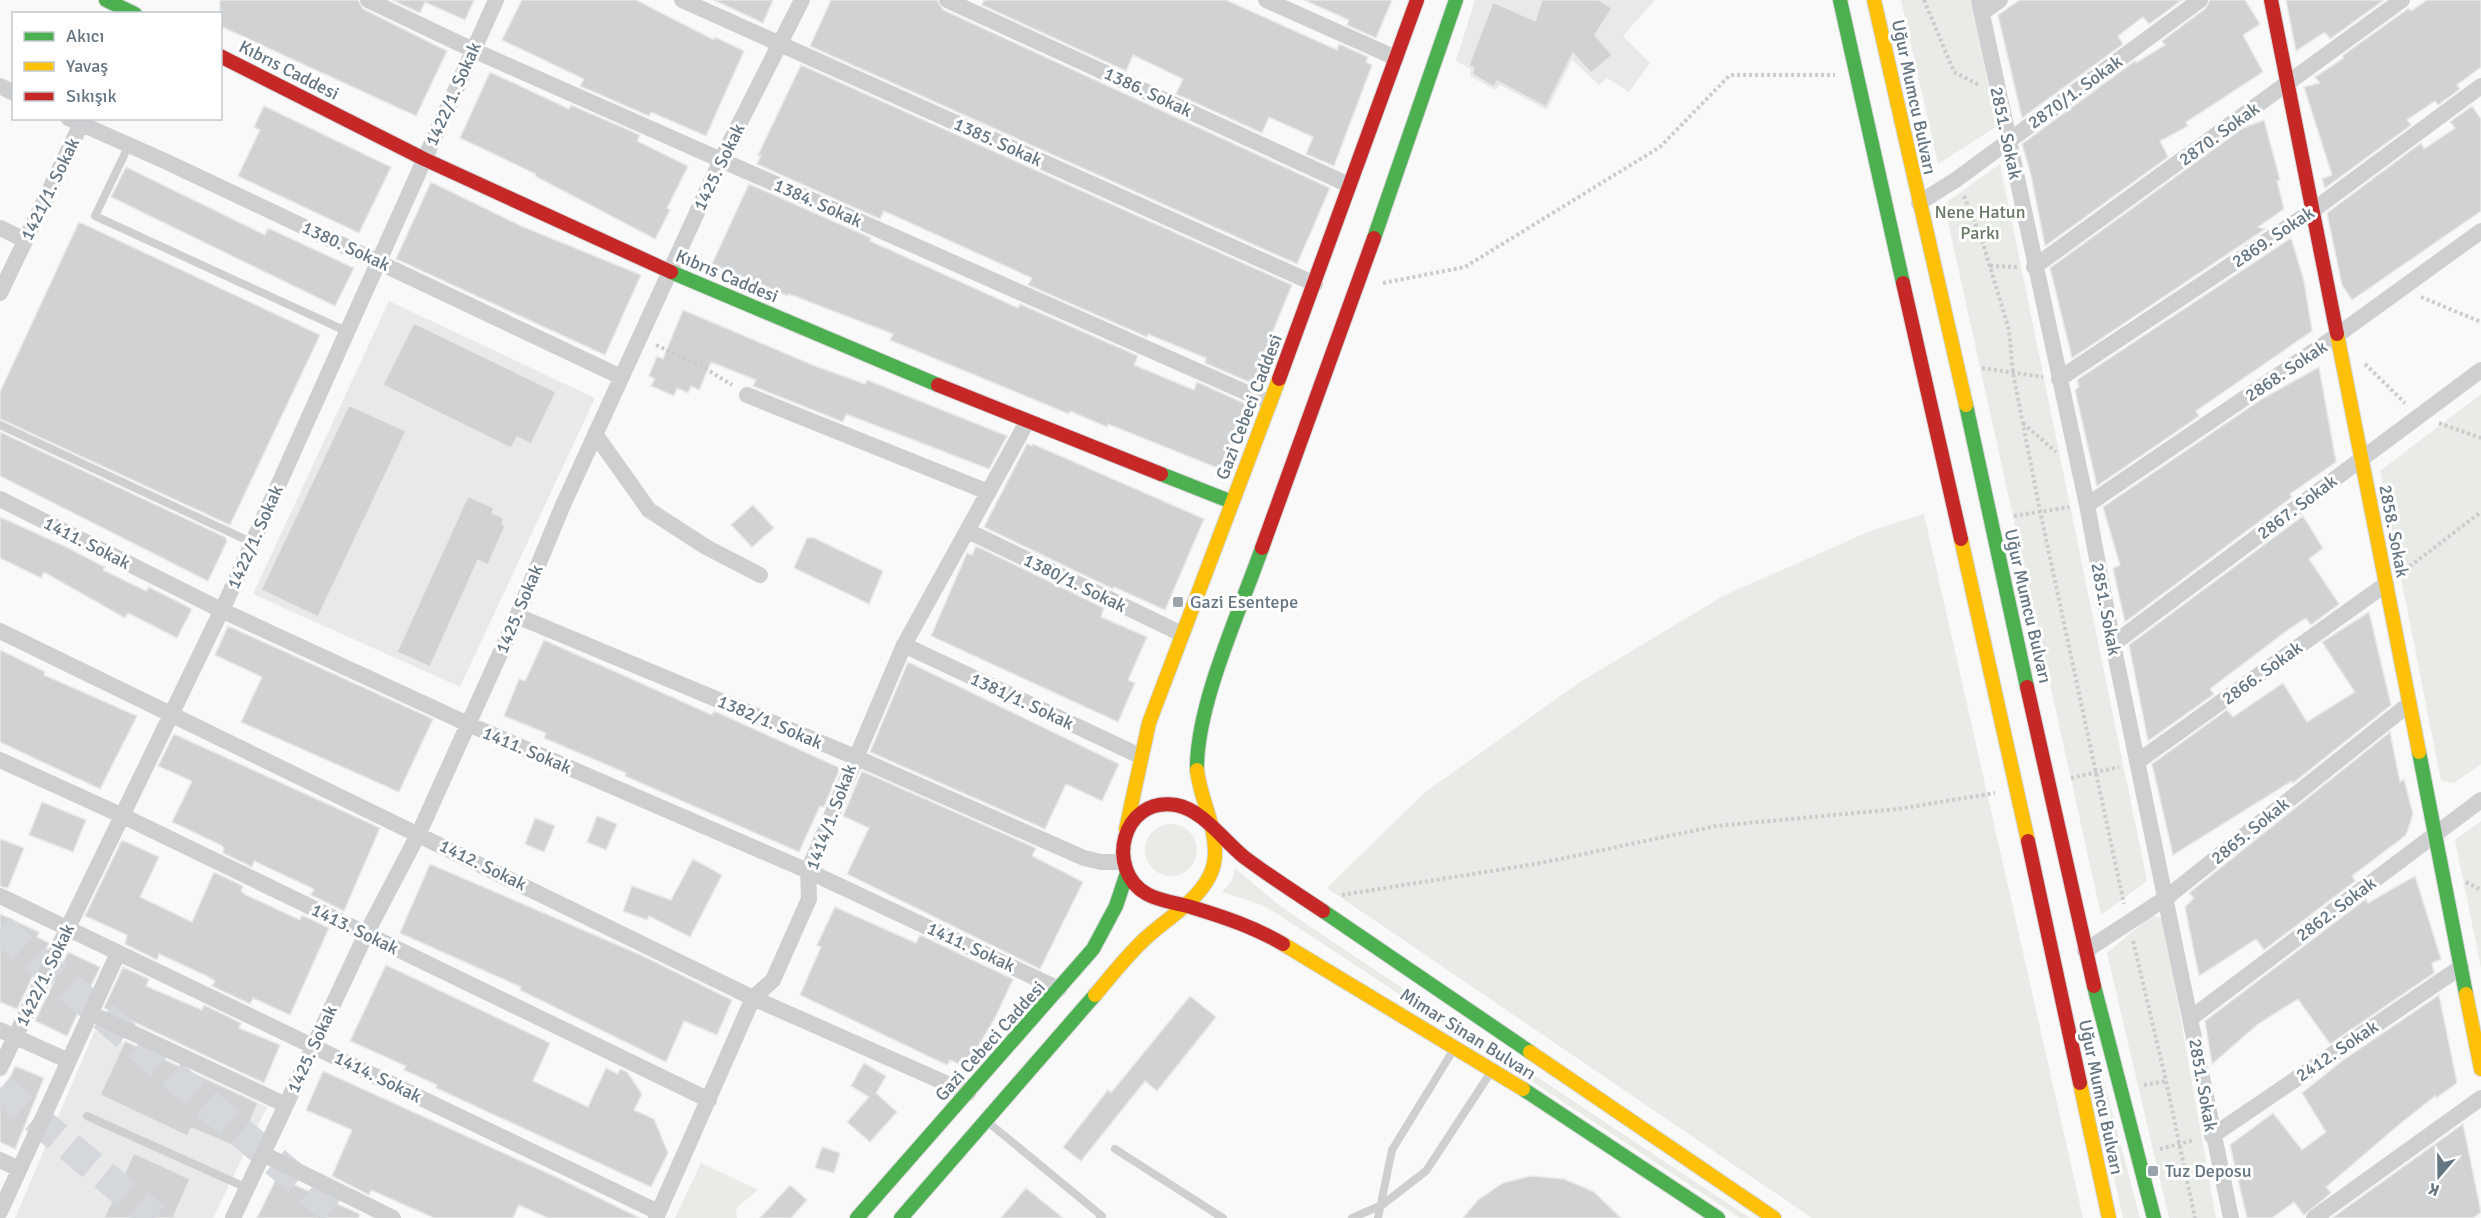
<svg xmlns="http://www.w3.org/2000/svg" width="2481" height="1218" font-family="Signika,sans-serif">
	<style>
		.built { fill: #e8e9e9 }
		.green { fill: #e8ebe6 }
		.building { fill: #d0d2d3; stroke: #e8e8e8; stroke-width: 1.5 }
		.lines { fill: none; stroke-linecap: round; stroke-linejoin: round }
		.highway-tunnel { stroke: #d4d8dc; stroke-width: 30; stroke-dasharray: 30 15; stroke-linecap: butt }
		.fast-casing { stroke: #d5d6d7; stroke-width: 16 }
		.slow-casing { stroke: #d5d6d7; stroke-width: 16 }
		.jam-casing { stroke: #d5d6d7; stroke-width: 16 }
		.path { stroke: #cbcccd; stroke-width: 4; stroke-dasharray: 3 3; stroke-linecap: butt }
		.lane { stroke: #cecfd0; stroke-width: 8 }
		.street { stroke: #cecfd0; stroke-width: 16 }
		.fast { stroke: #4caf50; stroke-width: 14 }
		.slow { stroke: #ffc107; stroke-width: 14 }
		.jam { stroke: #c62828; stroke-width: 14 }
		.poi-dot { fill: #99a4ac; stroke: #fff; stroke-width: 2 }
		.labels { text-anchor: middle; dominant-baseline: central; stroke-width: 6; stroke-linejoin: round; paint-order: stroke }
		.street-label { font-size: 18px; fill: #657683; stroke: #fff }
		.park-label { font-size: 18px; fill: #687a64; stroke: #fff }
		.poi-label { font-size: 18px; fill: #657683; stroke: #fff; text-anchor: start }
	</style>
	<rect width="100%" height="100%" fill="#f9f9f9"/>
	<!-- built -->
	<path class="built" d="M1475 0H1655L1623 36 1650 63 1629 92 1607 78 1599 85 1572 60 1547 110 1500 85 1495 90 1470 76 1471 69 1456 61Z
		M389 301 595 398 460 687 253 594Z
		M95 1030 267 1107 213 1218H15Z"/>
	<!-- green -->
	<path class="green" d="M1901 0H1972L1996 127 1938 164Z
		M2000 164 2147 881 2101 915 1944 204Z
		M2481 394V764L2454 783 2441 781 2380 471Z
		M1924 514 2083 1218H1812L1327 888 1424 793 1580 682 1723 596 1870 531Z
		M2481 821V968L2455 840Z
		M1145 850a26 26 0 1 1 52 0a26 26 0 1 1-52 0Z
		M1235 868 1280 906 1348 952 1750 1218H1740L1279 915 1262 905 1222 892 1232 880Z
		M2152 915 2163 919 2216 1218H2169L2107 953Z
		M2088 1020 2140 1218H2123L2080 1021Z
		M701 1163 758 1190 736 1208 737 1218H675Z"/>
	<!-- building -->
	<path class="building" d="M220 0H358L363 9 447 51 416 116 220 26Z
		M392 0H474L465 20 425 2 420 13Z
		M522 0H636L714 40 715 37 744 51 706 136 651 112 649 116 580 86 584 79 502 40Z
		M714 0H773L763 23Z
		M831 0H937L943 10 1330 188 1297 264 810 46Z
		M984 0H1226L1337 50 1339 44 1368 57 1366 62 1372 65 1334 166 1306 154 1313 137 1269 117 1262 133 1176 94 1183 79 1133 55 1126 71 982 5Z
		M1304 0H1392L1376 38 1347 25 1349 20Z
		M1542 0H1599L1612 8 1595 35 1612 55 1591 73 1573 53 1546 107 1497 81 1494 87 1472 74 1474 68 1469 65 1493 2 1535 21Z
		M2020 0H2182L2149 24 2143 17 2118 36 2123 44 2022 118 1998 15Z
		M2210 0H2245L2260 24 2243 35 2263 72 2186 122 2188 126 2160 141 2168 157 2045 246 2031 175 2022 144 2135 61 2136 63 2165 45 2162 41 2206 8Z
		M2286 0H2384L2330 39 2325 32 2296 51Z
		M2427 0H2481V67L2457 85 2460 89 2438 105 2435 101 2407 120 2411 125 2325 188 2322 179 2332 175 2304 87 2320 83 2315 77 2344 58 2342 56 2409 8 2411 11Z
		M801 65 1292 285 1271 336 1277 339 1262 380 1257 378 1254 384 1205 363 1206 358 1148 334 1147 337 1028 285 1032 278 884 211 880 219 757 164 761 156 758 155Z
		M490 72 569 109 571 105 640 135 637 141 688 166 667 208 670 210 655 239 535 176 536 174 460 138Z
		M264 106 391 167 359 233 238 176 260 130 254 127Z
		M2472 106 2481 119V211L2352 300 2342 285 2327 213 2421 143 2424 149 2455 128 2450 122Z
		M2264 120 2280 180 2277 181 2284 209 2258 227 2265 229 2072 358 2050 268 2243 128Z
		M126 167 265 235 268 228 354 268 335 306 111 197Z
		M431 182 521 226 641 275 605 355 396 259Z
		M749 184 871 238 870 241 1018 308 1020 304 1138 356 1134 365 1194 390 1197 382 1246 404 1220 469 1108 424 1107 427 1070 411 1069 414 890 340 893 334 789 294 788 296 712 264Z
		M79 222 320 335 230 525 0 419V392Z
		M2291 238 2304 281 2312 331 2196 411 2199 416 2097 486 2075 390 2079 387 2077 380Z
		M683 310 815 366 865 384 867 380 1007 436 989 469 846 414 843 422 753 386 756 380 711 362 699 390 691 386 688 393 677 388 674 396 651 386 655 379 649 376 657 356 663 359Z
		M414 323 556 392 531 444 517 437 511 448 383 385Z
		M2319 367 2336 462 2290 494 2292 497 2125 622 2113 569 2120 565 2103 507 2262 399Z
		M349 405 406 431 318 617 261 590Z
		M0 432 225 537 227 541 208 581 0 476Z
		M1027 444 1032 446 1033 444 1204 519 1165 610 1114 587 1113 589 984 527Z
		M468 496 494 508 492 513 504 518 502 523 505 526 488 565 478 560 430 667 397 652Z
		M753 505 774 528 752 547 731 525Z
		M2303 516 2323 548 2309 559 2339 604 2311 625 2306 618 2289 629 2210 689 2214 694 2148 741 2129 645Z
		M0 517 62 545 105 567 103 570 146 591 149 587 192 609 177 638 128 613 125 618 44 572 41 578 0 558Z
		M807 538H814L883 571 869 604 794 568Z
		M976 546 1104 608 1101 617 1147 637 1128 680 1135 683 1118 722 931 636 967 553 972 555Z
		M2369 612 2391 705 2293 783 2292 781 2173 855 2152 764 2227 710 2233 717 2283 683 2307 722 2355 692 2322 642Z
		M228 626 433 719 399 792 241 722 262 677 215 655Z
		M544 640 712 715 714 711 840 768 824 807 820 806 799 852 625 776 626 773 544 738 546 733 504 716 519 679 525 681Z
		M0 650 45 672 44 675 137 716 100 789 0 742Z
		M908 662 1119 764 1102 801 1066 784 1045 829 870 752Z
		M2390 732 2400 782 2404 779 2413 814 2406 835 2352 876 2355 881 2264 950 2256 939 2199 976 2185 907 2194 898 2189 893Z
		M174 734 380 828 344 911 311 895 314 889 254 861 252 867 223 853 224 848 221 845 172 822 192 781 158 766Z
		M862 771 1036 848 1032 856 1083 882 1040 969 847 874 869 828 843 816Z
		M42 802 86 820 73 852 29 835Z
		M597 816 617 824 606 850 587 842Z
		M535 818 555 826 544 852 525 844Z
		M0 839 24 848 8 888 0 886Z
		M122 840 159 857 140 897 192 922 214 872 243 886 241 891 244 894 300 920 302 915 329 928 290 1015 253 998 250 1004 212 986 215 981 207 976 159 954 157 960 125 944 127 935 85 916Z
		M693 859 722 875 690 937 649 916 647 920 623 911 632 886 671 900Z
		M430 864 643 956 732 1000 717 1035 684 1021 666 1062 520 990 521 987 400 933Z
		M2415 876 2441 959 2432 963 2434 973 2330 1044 2298 999 2258 1024 2212 1064 2205 1021 2366 899 2368 903Z
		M835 907 916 943 920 935 1013 979 995 1018 966 1067 950 1060 947 1065 800 995 821 947 817 945Z
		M0 914 39 932 37 937 49 943 17 1009 0 1002Z
		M68 952 100 967 67 1036 35 1021Z
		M386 965 550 1043 533 1081 588 1107 606 1068 618 1074 620 1069 627 1072 642 1094 634 1110 654 1119 668 1153 651 1187 436 1088 437 1085 404 1070 406 1066 350 1041Z
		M123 967 149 979 146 986 202 1010 204 1005 241 1023 239 1028 280 1045 264 1083 104 1008Z
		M2439 995 2457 1083 2436 1098 2435 1096 2401 1123 2326 1187 2331 1193 2304 1215 2294 1202 2272 1218H2247L2230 1145 2273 1113 2302 1150 2326 1132 2302 1093 2342 1061Z
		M1190 996 1216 1017 1157 1091 1145 1081 1081 1161 1063 1147 1108 1090 1111 1093Z
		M125 1041 258 1103 239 1148 191 1128 187 1136 100 1095Z
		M864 1063 886 1076 876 1093 897 1112 870 1142 847 1122 869 1097 851 1086Z
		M15 1066 44 1078 15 1149 0 1142V1087L5 1089Z
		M323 1071 554 1176 640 1218H548L519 1205 513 1218H434L371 1190 369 1195 332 1176 352 1130 306 1110Z
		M2463 1124 2481 1212 2473 1218H2332Z
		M822 1147 840 1153 834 1173 815 1168Z
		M134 1153 190 1179 173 1218H104Z
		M1531 1176 1564 1179 1594 1192 1621 1218H1463L1478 1200 1503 1183Z
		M277 1177 360 1214 358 1218H257Z
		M790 1185 807 1200 791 1218H760Z
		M1026 1188 1063 1218H1001Z"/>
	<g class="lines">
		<!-- highway-tunnel -->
		<path class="highway-tunnel" d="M0 929 342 1218
			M0 1089 155 1218"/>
		<!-- fast casing -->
		<g class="fast-casing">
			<path id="fast" d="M106 0 135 14
				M1840 0 1903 283
				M1374 238 1456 0
				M671 272 938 385
				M1966 405 2027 687
				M1161 474 1232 502
				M2419 752 2466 994
				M1197 770C1196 705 1240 611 1262 548
				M1323 911 1530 1052
				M2094 986 2154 1218
				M1523 1089 1718 1218
				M857 1218 1093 949 1116 906 1127 873
				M901 1218 1095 995"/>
		</g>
		<!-- slow casing -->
		<g class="slow-casing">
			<path id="slow" d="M1874 0 1966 405
				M2337 334 2419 752
				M1961 539 2028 841
				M1126 829 1149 723 1279 379
				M1283 944 1523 1089
				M2466 994 2481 1069
				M1095 995C1112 975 1128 954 1147 937 1171 915 1215 891 1215 854 1216 826 1200 798 1197 770
				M1530 1052 1774 1218
				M2080 1083 2109 1218"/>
		</g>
		<!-- jam casing -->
		<g class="jam-casing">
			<path id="jam" d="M2271 0 2337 334
				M220 56 424 159 671 272
				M1903 283 1961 539
				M1279 379 1417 0
				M938 385 1161 474
				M1262 548 1374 238
				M2027 687 2094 986
				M2028 841 2080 1083
				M1283 944C1254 927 1224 917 1191 907 1177 903 1159 901 1147 894 1105 871 1121 796 1176 805 1203 810 1223 840 1244 857 1269 876 1296 893 1323 911"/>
		</g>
		<!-- path -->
		<path class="path" d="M1924 0 1954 72 1979 85
			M1964 196 1982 240 2009 330 2013 373 2040 511 2124 904
			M1990 266 2018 267
			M1383 283 1465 267 1660 147 1730 75H1835
			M2421 297 2481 322
			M656 345 700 365 732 385
			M2365 364 2405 403
			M1982 368 2043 377
			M2023 423 2056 452
			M2439 423 2481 438
			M2014 516 2069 507
			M2405 570 2481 512
			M2071 778 2119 767
			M2466 882 2481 890
			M1342 895 1541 863 1716 826 1898 809 1995 793
			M2133 941 2166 1081 2195 1218
			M2144 1085 2166 1081
			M2160 1149 2194 1140"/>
		<!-- lane -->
		<path class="lane" d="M129 145 95 216 348 332
			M0 425 253 543
			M87 1116 247 1188
			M989 1123 1102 1216 1100 1218
			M1115 1149 1223 1218
			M1352 1218 1382 1205 1426 1171 1491 1072
			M1378 1218 1392 1150 1454 1049"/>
		<!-- street -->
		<path class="street" d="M368 0 473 50 1270 403
			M682 0 1315 284
			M947 0 1349 185
			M1266 0 1396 58
			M1979 0 2087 505 2113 644 2231 1218
			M1982 13 2000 0
			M0 86 14 93
			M68 118 167 162 621 377
			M1919 203 1957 179 2200 0
			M0 228 25 240
			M2034 267 2402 0
			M0 293 84 118
			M2059 379 2312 211 2481 86
			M747 395 988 492
			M595 434 649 510 706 547 760 575
			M0 499 221 610 468 724 808 871 1059 989
			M2087 505 2336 336 2481 231
			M968 531 1182 634
			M517 616 855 757 1084 858 1101 862H1123
			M0 631 753 998 968 1093
			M2113 644 2481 370
			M904 645 1140 756
			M0 760 123 816 709 1100
			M2137 762 2386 584
			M0 896 658 1212
			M2085 951 2166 898 2409 704
			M92 1014 286 1105
			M2191 1018 2481 800
			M0 1030 69 1061
			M0 1068 229 595 496 0
			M2212 1136 2461 967
			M263 1154 393 1218
			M0 1160 19 1169
			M0 1212 118 953
			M233 1218 366 934 419 833 517 616 563 505 721 160 802 0
			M656 1218 753 998 773 980 809 899 808 871 904 645 1027 422
			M2314 1218 2481 1098"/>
		<!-- fast -->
		<use href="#fast" class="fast"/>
		<!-- slow -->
		<use href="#slow" class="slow"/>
		<!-- jam -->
		<use href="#jam" class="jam"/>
	</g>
	<!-- markers -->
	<g class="poi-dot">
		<rect x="1172" y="596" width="12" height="12" rx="3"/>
		<rect x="2147" y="1165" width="12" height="12" rx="3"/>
	</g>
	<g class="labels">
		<!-- street labels -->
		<g class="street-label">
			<text transform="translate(289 70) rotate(27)">Kıbrıs Caddesi</text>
			<text transform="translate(1148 92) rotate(25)">1386. Sokak</text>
			<text transform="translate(2075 92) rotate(-36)">2870/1. Sokak</text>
			<text transform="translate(453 94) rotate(-66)">1422/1. Sokak</text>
			<text transform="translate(1914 97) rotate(78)">Uğur Mumcu Bulvarı</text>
			<text transform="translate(2006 133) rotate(78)">2851. Sokak</text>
			<text transform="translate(2219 134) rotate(-36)">2870. Sokak</text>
			<text transform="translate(998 142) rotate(24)">1385. Sokak</text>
			<text transform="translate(719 167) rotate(-64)">1425. Sokak</text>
			<text transform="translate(50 189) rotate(-64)">1421/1. Sokak</text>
			<text transform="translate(818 203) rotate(24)">1384. Sokak</text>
			<text transform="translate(2273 237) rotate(-34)">2869. Sokak</text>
			<text transform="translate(346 246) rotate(25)">1380. Sokak</text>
			<text transform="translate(727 276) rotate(23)">Kıbrıs Caddesi</text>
			<text transform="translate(2286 371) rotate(-34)">2868. Sokak</text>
			<text transform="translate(1249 407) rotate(-69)">Gazi Cebeci Caddesi</text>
			<text transform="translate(2297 507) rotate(-37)">2867. Sokak</text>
			<text transform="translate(2394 531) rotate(79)">2858. Sokak</text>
			<text transform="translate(255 537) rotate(-66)">1422/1. Sokak</text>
			<text transform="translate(87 543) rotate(27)">1411. Sokak</text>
			<text transform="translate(1075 583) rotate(26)">1380/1. Sokak</text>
			<text transform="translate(2028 606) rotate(77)">Uğur Mumcu Bulvarı</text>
			<text transform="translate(519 609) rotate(-67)">1425. Sokak</text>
			<text transform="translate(2106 609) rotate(79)">2851. Sokak</text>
			<text transform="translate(2262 673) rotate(-36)">2866. Sokak</text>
			<text transform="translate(1022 701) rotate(25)">1381/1. Sokak</text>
			<text transform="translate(770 722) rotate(23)">1382/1. Sokak</text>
			<text transform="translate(527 750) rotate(23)">1411. Sokak</text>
			<text transform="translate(831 817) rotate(-69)">1414/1. Sokak</text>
			<text transform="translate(2250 831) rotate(-39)">2865. Sokak</text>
			<text transform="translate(483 865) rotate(26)">1412. Sokak</text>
			<text transform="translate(2336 909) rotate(-37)">2862. Sokak</text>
			<text transform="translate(355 929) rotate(26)">1413. Sokak</text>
			<text transform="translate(971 947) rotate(25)">1411. Sokak</text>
			<text transform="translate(45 975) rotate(-64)">1422/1. Sokak</text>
			<text transform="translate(1468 1034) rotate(32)">Mimar Sinan Bulvarı</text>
			<text transform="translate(990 1041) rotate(-48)">Gazi Cebeci Caddesi</text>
			<text transform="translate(312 1049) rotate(-65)">1425. Sokak</text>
			<text transform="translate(2337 1051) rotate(-34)">2412. Sokak</text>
			<text transform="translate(378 1077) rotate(26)">1414. Sokak</text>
			<text transform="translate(2203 1085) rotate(80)">2851. Sokak</text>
			<text transform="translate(2101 1097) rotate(78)">Uğur Mumcu Bulvarı</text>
		</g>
		<!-- park labels -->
		<g class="park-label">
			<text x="1980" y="212">Nene Hatun<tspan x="1980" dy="21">Parkı</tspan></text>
		</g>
		<!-- poi labels -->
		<g class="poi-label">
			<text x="1190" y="602">Gazi Esentepe</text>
			<text x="2165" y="1171">Tuz Deposu</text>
		</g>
	</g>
	<!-- legend -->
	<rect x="12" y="12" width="210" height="108" fill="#ffffff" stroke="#c1c8cd" stroke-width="1.5"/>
	<rect x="24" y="32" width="30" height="9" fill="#4caf50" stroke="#c1c8cd" stroke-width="1.5"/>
	<text x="66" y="42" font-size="18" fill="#657683">Akıcı</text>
	<rect x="24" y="62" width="30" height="9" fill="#ffc107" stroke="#c1c8cd" stroke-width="1.5"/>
	<text x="66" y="72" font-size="18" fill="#657683">Yavaş</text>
	<rect x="24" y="92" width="30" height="9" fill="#c62828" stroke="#c1c8cd" stroke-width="1.5"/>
	<text x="66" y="102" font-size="18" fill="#657683">Sıkışık</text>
	<!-- north arrow -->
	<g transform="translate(2439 1176) rotate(200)" stroke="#ffffff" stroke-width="4.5" paint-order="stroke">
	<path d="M0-4.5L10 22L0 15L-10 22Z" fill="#657683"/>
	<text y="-9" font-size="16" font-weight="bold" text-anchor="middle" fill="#657683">K</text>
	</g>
</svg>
